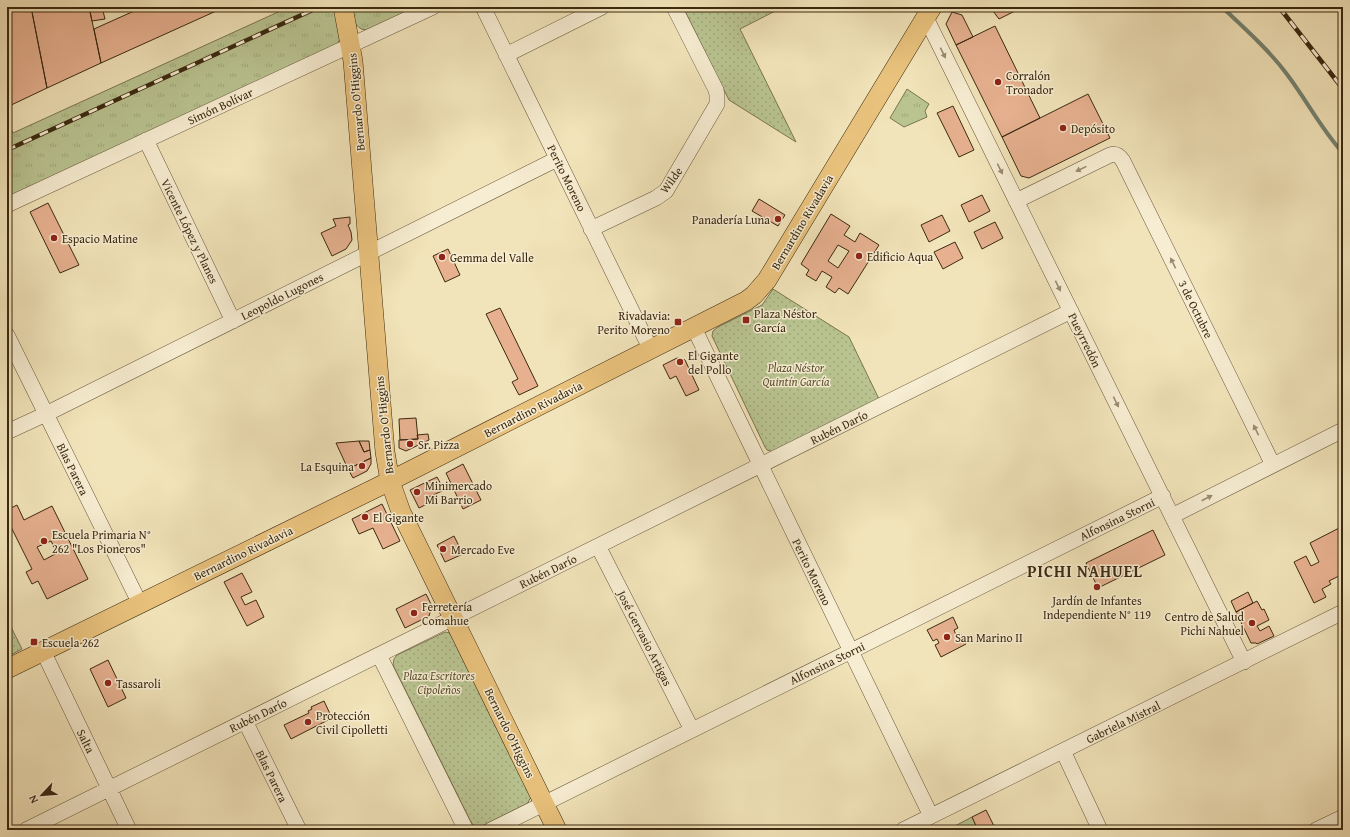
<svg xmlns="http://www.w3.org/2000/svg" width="1350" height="837" font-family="'Gentium Book Plus',serif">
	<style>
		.grass { fill: url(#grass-tufts); stroke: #7a7650 }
		.park { fill: url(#park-dots); stroke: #7a7650 }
		.garden { fill: #b9c491; stroke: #7a7650 }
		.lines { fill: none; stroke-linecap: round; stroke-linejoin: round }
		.stream { stroke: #758271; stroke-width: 4 }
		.building { fill: #e7b190; stroke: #3b2910; fill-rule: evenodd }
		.minor-casing { stroke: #69583a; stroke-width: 16 }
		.major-casing { stroke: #3b2910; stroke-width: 20 }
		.minor { stroke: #f7edd2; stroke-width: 15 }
		.major { stroke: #e9c27d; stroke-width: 19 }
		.rail-casing { stroke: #3b2910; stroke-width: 4.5 }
		.rail { stroke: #f7edd2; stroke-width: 3; stroke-dasharray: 9; stroke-linecap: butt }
		.oneway { fill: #998b71 }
		.poi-dot { fill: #8f2418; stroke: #f7edd2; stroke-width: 1.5 }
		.labels { text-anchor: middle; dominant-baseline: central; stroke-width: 3; stroke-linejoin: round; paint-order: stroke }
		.poi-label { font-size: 12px; fill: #3b2910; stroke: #f7edd2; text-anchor: start }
		.street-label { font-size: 12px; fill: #3b2910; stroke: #f7edd2 }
		.park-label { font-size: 12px; font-style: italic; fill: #5a5030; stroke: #f7edd2 }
		.district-label { font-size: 16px; font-weight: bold; letter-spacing: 1px; fill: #3b2910; stroke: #f7edd2 }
	</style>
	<defs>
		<pattern id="grass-tufts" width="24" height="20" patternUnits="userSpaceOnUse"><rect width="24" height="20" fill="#b9c491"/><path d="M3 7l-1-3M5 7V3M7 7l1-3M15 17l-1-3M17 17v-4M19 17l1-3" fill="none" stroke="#a0a87c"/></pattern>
		<pattern id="park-dots" width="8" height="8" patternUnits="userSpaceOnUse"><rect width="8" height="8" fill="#b9c491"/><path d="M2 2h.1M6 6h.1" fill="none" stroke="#a0a87c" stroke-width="1.8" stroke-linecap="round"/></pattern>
	</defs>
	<rect width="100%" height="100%" fill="#f2e4ba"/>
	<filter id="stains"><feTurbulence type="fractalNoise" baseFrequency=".005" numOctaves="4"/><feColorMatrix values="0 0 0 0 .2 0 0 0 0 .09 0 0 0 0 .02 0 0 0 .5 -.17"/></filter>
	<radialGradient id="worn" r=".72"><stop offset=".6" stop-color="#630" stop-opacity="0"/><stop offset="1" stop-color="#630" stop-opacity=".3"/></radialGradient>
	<!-- grass -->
	<path class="grass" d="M289 7H334L340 39 337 44 7 198V121L13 133Z
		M350 7H417L366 30C354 29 353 17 350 7Z
		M907 89 929 104 925 111 927 117 904 127 890 118Z"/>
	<!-- park -->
	<path class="park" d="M683 7H783L740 29 796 142 729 100Z
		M773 289 849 337 879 399 773 452 767 450 765 447 712 336 713 331 718 327 762 305Z
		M7 619 22 649 7 657Z
		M445 632 451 633 531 797 527 804 480 827 473 825 470 820 393 665 394 659 397 655Z"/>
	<!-- garden -->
	<path class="garden" d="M972 817 978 830H957L955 826Z"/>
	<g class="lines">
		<!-- stream -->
		<path class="stream" d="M1222 7C1244 28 1268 49 1286 73 1306 99 1321 129 1343 153"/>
	</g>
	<!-- building -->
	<path class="building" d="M7 7H31L47 88 7 107Z
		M31 7H89L101 63 47 88Z
		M89 7H102L105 19 92 21Z
		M143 7H225L101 63 94 29Z
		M990 7H1015L1017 10 999 19Z
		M952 12 962 15 973 37 956 45 946 24Z
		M995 26 1040 118 1002 137 956 45Z
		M1088 94 1110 138 1029 178 1021 176 1002 137Z
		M953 106 974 150 959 157 937 113Z
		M982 195 990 211 969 222 961 205Z
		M759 199 785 215 778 226 752 211Z
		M48 203 79 265 60 273 30 212Z
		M831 214 850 226 844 235 855 242 860 233 879 245 848 294 839 288 835 293 826 287 832 277 822 271 816 281 806 275 809 270 801 264ZM838 245 849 251 838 268 828 261Z
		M942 215 950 231 929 242 921 225Z
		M350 217V224L348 225 351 232 352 240 346 249 332 256 321 233 336 226 333 219Z
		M995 222 1003 238 982 249 974 232Z
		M955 242 963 258 943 269 934 252Z
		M448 249 460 275 445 282 433 256Z
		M500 308 538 386 519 395 512 382 518 379 486 314Z
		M677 358 685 360 699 390 686 396 676 376 670 379 663 365Z
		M416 418 418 439 400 440 399 419Z
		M428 434 429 440 406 451 399 448V440L418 439 417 435Z
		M359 441 364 452 370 450 371 458 348 469 336 443Z
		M359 441H369L370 450 364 452Z
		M371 458V464L367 471 353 478 348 469Z
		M463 464 481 500 463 509 446 473Z
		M437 477 444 490 427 498 429 503 419 508 410 490Z
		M382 504 400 541 383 549 373 528 359 534 352 519Z
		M17 505 24 520 52 506 88 579 47 599 38 581 32 584 26 572 32 569 7 519V510ZM51 541 57 553 44 560 37 547Z
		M1343 526V574L1329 581 1331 584 1322 589 1326 597 1314 603 1294 562 1306 556 1311 566 1319 562 1310 543Z
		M1153 530 1165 555 1098 588 1086 563Z
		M454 536 463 554 445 562 437 545Z
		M242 573 252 592 241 597 245 605 256 600 264 617 247 626 224 582Z
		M1248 592 1253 603 1236 612 1231 601Z
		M426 594 432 606 429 616 405 628 396 609Z
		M1257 601 1262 610 1264 609 1269 620 1257 626 1260 631 1269 626 1274 636 1257 644 1256 643H1251L1236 612Z
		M953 617 958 628 954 630 956 635 960 633 966 644 941 657 935 645 939 643 937 639 933 641 927 630Z
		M108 660 126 698 108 707 90 669Z
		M324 701 332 718 291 739 284 725 309 713 308 711 312 709 311 707Z
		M986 810 996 830H978L972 817Z"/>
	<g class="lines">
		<!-- minor casing -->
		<g class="minor-casing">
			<path id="minor" d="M483 7 651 350
				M926 18 1244 662
				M506 55 602 7
				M146 140 233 321
				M1016 201 1110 155C1116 153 1119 155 1123 161L1273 465
				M7 205 433 7
				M591 229 656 198 666 191 717 104V95L716 90 674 7
				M694 328 931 816
				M7 335 140 604
				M7 432 46 414 557 159
				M1172 516 1343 430
				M598 546 692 730
				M43 651 129 830
				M379 655 466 830
				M245 721 299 830
				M1063 751 1100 830
				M26 830 1071 311
				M491 830 1163 496
				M903 830 1343 612
				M1316 830 1343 817"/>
		</g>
		<!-- major casing -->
		<g class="major-casing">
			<path id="major" d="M343 7 353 61 385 452 390 481 401 512 557 830
				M7 669 390 481 746 301 754 295 767 280 932 7"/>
		</g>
		<!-- minor -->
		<use href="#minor" class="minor"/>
		<!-- major -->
		<use href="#major" class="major"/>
		<!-- rail casing -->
		<g class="rail-casing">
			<path id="rail" d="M1279 7 1343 89
				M7 150 319 7"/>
		</g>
		<!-- rail -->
		<use href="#rail" class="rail"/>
	</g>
	<!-- one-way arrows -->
	<defs><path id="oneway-solid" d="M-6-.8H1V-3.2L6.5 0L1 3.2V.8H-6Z"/></defs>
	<g class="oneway">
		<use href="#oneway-solid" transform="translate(943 53) rotate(64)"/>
		<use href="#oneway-solid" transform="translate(1000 169) rotate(64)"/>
		<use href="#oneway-solid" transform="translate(1081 169) rotate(154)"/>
		<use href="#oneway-solid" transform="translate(1173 263) rotate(-116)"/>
		<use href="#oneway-solid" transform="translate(1058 286) rotate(64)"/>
		<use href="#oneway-solid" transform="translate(1116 402) rotate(64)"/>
		<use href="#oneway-solid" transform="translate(1256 430) rotate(-116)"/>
		<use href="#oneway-solid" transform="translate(1207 498) rotate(-27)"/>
	</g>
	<!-- markers -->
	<g class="poi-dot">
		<circle cx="998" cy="82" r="4"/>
		<circle cx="1063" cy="128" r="4"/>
		<circle cx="778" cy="219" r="4"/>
		<circle cx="54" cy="238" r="4"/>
		<circle cx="859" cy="256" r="4"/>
		<circle cx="442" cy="257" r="4"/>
		<rect x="742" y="316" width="8" height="8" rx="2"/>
		<rect x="674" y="318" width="8" height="8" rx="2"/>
		<circle cx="680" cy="362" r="4"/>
		<circle cx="410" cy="444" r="4"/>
		<circle cx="362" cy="466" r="4"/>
		<circle cx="417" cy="492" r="4"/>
		<circle cx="365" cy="517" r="4"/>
		<circle cx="44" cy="541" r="4"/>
		<circle cx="443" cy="549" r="4"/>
		<circle cx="1097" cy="587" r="4"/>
		<circle cx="414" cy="613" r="4"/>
		<circle cx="1252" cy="623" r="4"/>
		<circle cx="947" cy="637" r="4"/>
		<rect x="30" y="638" width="8" height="8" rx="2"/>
		<circle cx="108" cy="683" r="4"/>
		<circle cx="308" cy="722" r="4"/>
	</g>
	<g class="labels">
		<!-- poi labels -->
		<g class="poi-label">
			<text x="1006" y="75">Corralón<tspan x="1006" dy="14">Tronador</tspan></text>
			<text x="1071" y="128">Depósito</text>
			<text x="770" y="219" text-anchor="end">Panadería Luna</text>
			<text x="62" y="238">Espacio Matine</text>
			<text x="867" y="256">Edificio Aqua</text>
			<text x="450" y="257">Gemma del Valle</text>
			<text x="754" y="313">Plaza Néstor<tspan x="754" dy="14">García</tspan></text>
			<text x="670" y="315" text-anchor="end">Rivadavia:<tspan x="670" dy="14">Perito Moreno</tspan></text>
			<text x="688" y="355">El Gigante<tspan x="688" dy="14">del Pollo</tspan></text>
			<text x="418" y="444">Sr. Pizza</text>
			<text x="354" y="466" text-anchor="end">La Esquina</text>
			<text x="425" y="485">Minimercado<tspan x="425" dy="14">Mi Barrio</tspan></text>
			<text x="373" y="517">El Gigante</text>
			<text x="52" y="534">Escuela Primaria N°<tspan x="52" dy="14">262 "Los Pioneros"</tspan></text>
			<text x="451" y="549">Mercado Eve</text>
			<text x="1097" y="600" text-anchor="middle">Jardín de Infantes<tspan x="1097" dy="14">Independiente N° 119</tspan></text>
			<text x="422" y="606">Ferretería<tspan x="422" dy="14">Comahue</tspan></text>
			<text x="1244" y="616" text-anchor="end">Centro de Salud<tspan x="1244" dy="14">Pichi Nahuel</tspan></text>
			<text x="955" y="637">San Marino II</text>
			<text x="42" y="642">Escuela 262</text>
			<text x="116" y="683">Tassaroli</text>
			<text x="316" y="715">Protección<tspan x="316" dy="14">Civil Cipolletti</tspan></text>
		</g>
		<!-- street labels -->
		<g class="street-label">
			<text transform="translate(356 102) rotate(-95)">Bernardo O'Higgins</text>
			<text transform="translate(220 106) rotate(-25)">Simón Bolívar</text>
			<text transform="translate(567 178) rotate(64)">Perito Moreno</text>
			<text transform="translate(671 180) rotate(-54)">Wilde</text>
			<text transform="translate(802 222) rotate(-59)">Bernardino Rivadavia</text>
			<text transform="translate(190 231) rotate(64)">Vicente López y Planes</text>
			<text transform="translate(282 296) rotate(-27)">Leopoldo Lugones</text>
			<text transform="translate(1196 309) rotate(64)">3 de Octubre</text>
			<text transform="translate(1085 340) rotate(64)">Pueyrredón</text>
			<text transform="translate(533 409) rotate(-27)">Bernardino Rivadavia</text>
			<text transform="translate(384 425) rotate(-96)">Bernardo O'Higgins</text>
			<text transform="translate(839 427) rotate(-26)">Rubén Darío</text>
			<text transform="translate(73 469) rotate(64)">Blas Parera</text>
			<text transform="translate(1117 519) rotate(-26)">Alfonsina Storni</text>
			<text transform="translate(243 553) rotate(-26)">Bernardino Rivadavia</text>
			<text transform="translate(548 571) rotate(-26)">Rubén Darío</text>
			<text transform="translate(812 572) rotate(64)">Perito Moreno</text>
			<text transform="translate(645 638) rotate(63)">José Gervasio Artigas</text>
			<text transform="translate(827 663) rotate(-26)">Alfonsina Storni</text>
			<text transform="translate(258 715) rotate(-26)">Rubén Darío</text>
			<text transform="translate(1123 722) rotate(-26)">Gabriela Mistral</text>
			<text transform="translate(510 733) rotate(64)">Bernardo O'Higgins</text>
			<text transform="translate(86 741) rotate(64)">Salta</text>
			<text transform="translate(272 776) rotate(64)">Blas Parera</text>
		</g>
		<!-- park labels -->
		<g class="park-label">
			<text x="796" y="367">Plaza Néstor<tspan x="796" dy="14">Quintín García</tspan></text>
			<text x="439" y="675">Plaza Escritores<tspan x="439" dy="14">Cipoleños</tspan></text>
		</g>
		<!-- district labels -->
		<g class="district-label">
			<text x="1085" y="571">PICHI NAHUEL</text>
		</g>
	</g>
	<!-- margin -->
	<rect width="1350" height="837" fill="none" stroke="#f2e4ba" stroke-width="24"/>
	<rect x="8" y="8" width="1334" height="821" fill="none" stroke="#3b2910" stroke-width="2"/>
	<rect x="12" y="12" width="1326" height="813" fill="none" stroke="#3b2910"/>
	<!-- north arrow -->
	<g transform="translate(42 795) rotate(244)" stroke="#f7edd2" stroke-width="3" paint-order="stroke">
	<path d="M0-3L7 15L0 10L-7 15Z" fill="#3b2910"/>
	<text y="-6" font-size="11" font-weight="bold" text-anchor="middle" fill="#3b2910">N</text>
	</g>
	<rect width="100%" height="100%" filter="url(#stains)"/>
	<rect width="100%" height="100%" fill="url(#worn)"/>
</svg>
